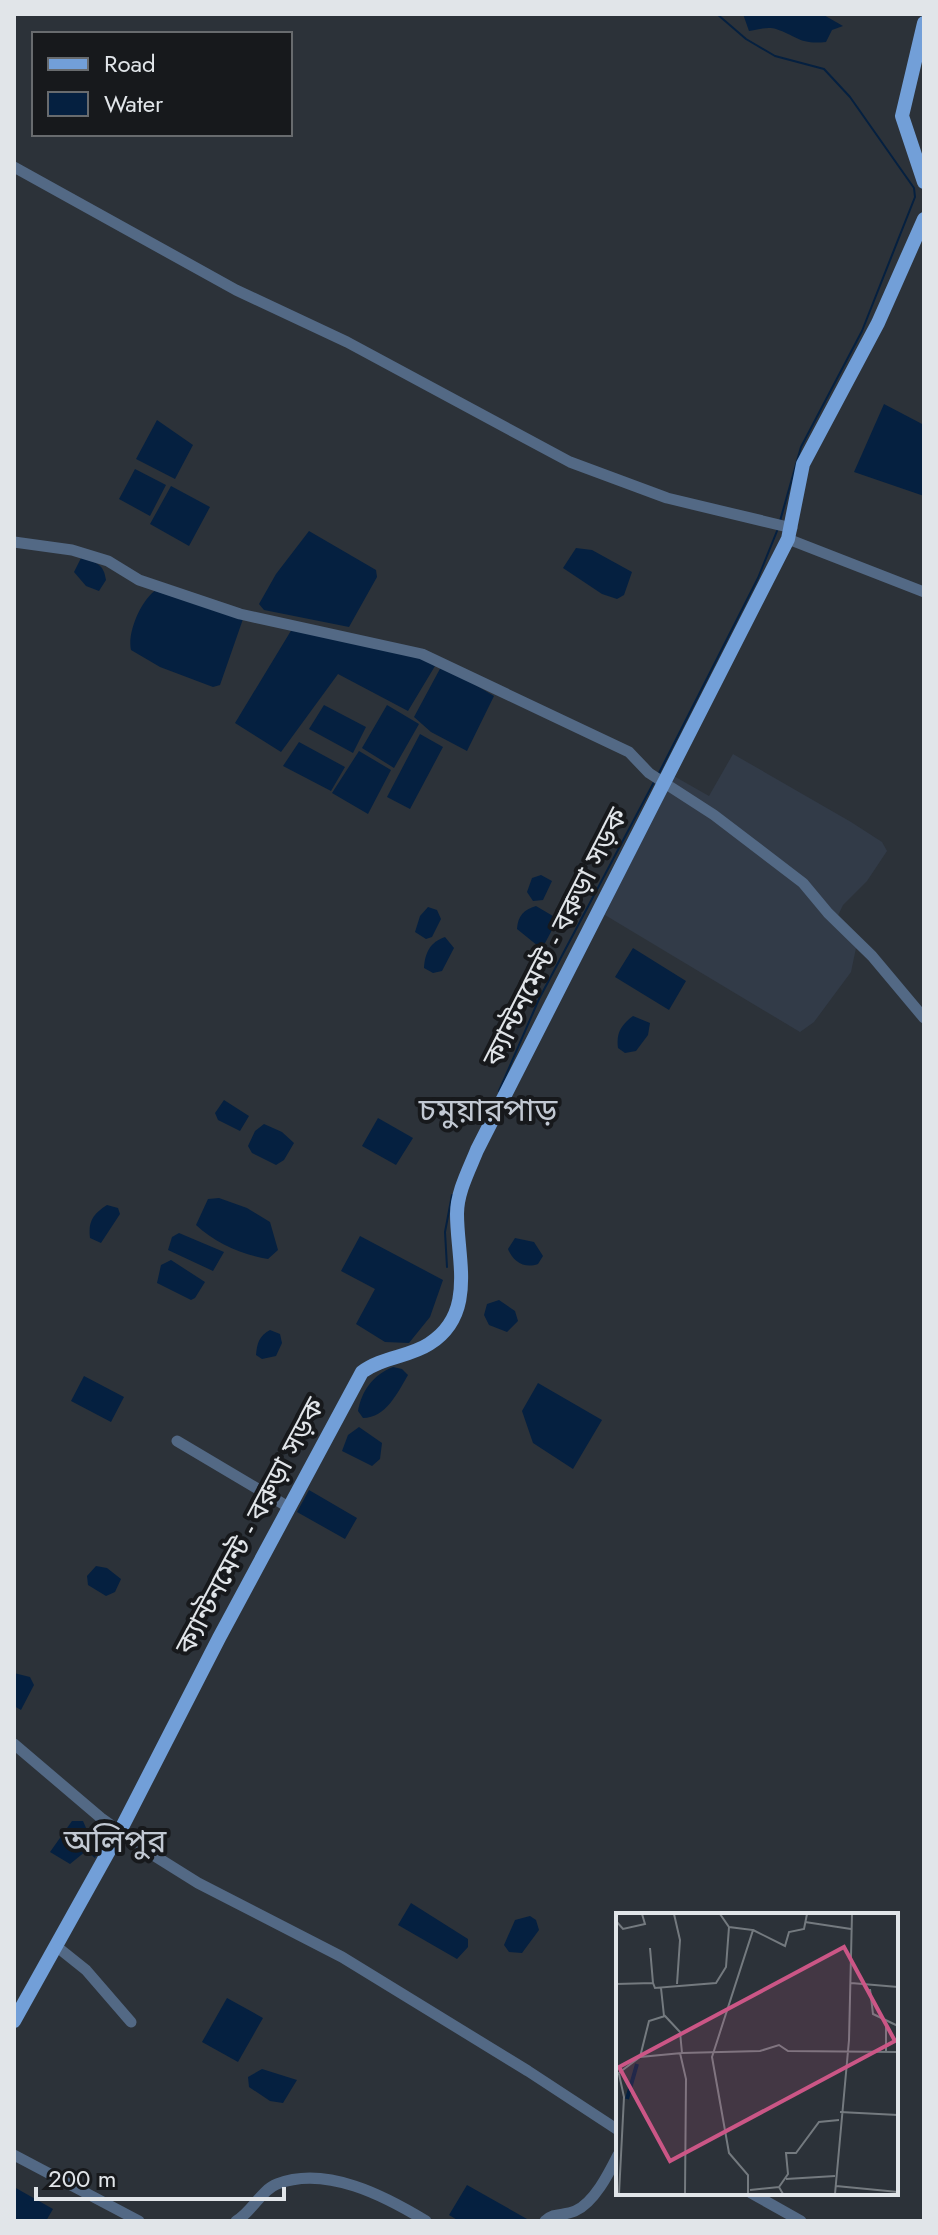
<svg xmlns="http://www.w3.org/2000/svg" width="938" height="2235" font-family="Jost,'Noto Sans Bengali',sans-serif">
	<style>
		.built { fill: #323b48 }
		.water { fill: #052040 }
		.lines { fill: none; stroke-linecap: round; stroke-linejoin: round }
		.stream { stroke: #052040; stroke-width: 2 }
		.minor { stroke: #536985; stroke-width: 11 }
		.major { stroke: #729fd8; stroke-width: 14 }
		.labels { text-anchor: middle; dominant-baseline: central; stroke-width: 8; stroke-linejoin: round; paint-order: stroke }
		.street-label { font-size: 28px; fill: #e1e5e9; stroke: #17191c }
		.quarter-label { font-size: 32px; fill: #c2c9d3; stroke: #17191c }
		.inset-river { fill: none; stroke: #052040; stroke-width: 4 }
		.inset-road { fill: none; stroke: #747a7f; stroke-width: 2 }
		.view { fill: #cb5686; fill-opacity: 0.15; stroke: #cb5686; stroke-width: 4 }
		.inset-edge { fill: none; stroke: #e1e5e9; stroke-width: 4 }
	</style>
	<rect width="100%" height="100%" fill="#2c3239"/>
	<!-- built -->
	<path class="built" d="M733 754 851 822 882 842 887 851 867 881 843 905 834 924 856 948 851 972 814 1022 800 1032 605 915 672 775 709 796Z"/>
	<!-- water -->
	<path class="water" d="M743 14H822L843 26 832 30 826 42C800 45 797 36 776 29 768 26 756 30 749 31Z
		M884 404 924 425V496L854 472Z
		M157 420 193 445 175 479 136 459Z
		M135 469 166 485 150 516 119 499Z
		M171 486 210 507 189 546 150 524Z
		M309 531 376 570 377 577 349 627 264 610 259 604 276 574Z
		M576 548 592 550 632 572 624 595 617 599 602 594 563 568Z
		M81 558C96 562 104 564 106 580L99 591 86 586 74 572Z
		M156 590 243 619 220 685 213 687 160 667 131 650C127 633 141 600 156 590Z
		M292 629 422 658 435 666 408 711 338 674 281 752 235 723Z
		M442 665 494 696 467 751 431 732 414 717Z
		M324 705 366 727 353 753 309 729Z
		M387 705 419 724 394 768 362 748Z
		M420 734 443 747 410 809 387 797Z
		M299 742 345 767 331 791 283 766Z
		M359 751 391 770 368 814 332 793Z
		M541 875 552 881 543 900 533 901 527 892 532 878Z
		M536 906 558 919 545 943 538 946 517 929C518 915 524 910 536 906Z
		M428 907 437 910 441 919 432 937 426 939 415 932 420 916Z
		M445 937 454 948 442 971 433 973 424 968C425 953 430 942 445 937Z
		M633 948 686 981 669 1010 615 977Z
		M633 1016 650 1023 648 1035 636 1051 625 1053 618 1048C616 1033 621 1025 633 1016Z
		M224 1100 249 1116 240 1131 218 1120 215 1113Z
		M378 1118 413 1138 396 1165 362 1146Z
		M264 1124 282 1132 294 1143 284 1160 276 1165 252 1153 248 1146 255 1131Z
		M219 1198 247 1208 270 1222 278 1250 268 1259C243 1255 215 1243 196 1225L208 1199Z
		M107 1205 118 1208 120 1214 101 1243 90 1238C88 1221 93 1214 107 1205Z
		M179 1233 224 1252 213 1271 168 1250 172 1237Z
		M360 1236 443 1280 430 1317 409 1343 385 1342 356 1324 375 1289 341 1271Z
		M515 1238 534 1242 543 1256 538 1264C525 1269 513 1262 508 1249Z
		M171 1260 205 1282 195 1298 191 1300 157 1283 161 1265Z
		M499 1300 515 1311 518 1321 507 1332 489 1325 484 1315 487 1304Z
		M270 1330 280 1334 282 1343 276 1356 262 1359 256 1355C257 1343 259 1336 270 1330Z
		M393 1367 402 1369 408 1375C398 1392 386 1418 363 1418L358 1411C362 1390 373 1375 393 1367Z
		M84 1376 124 1397 111 1422 71 1401Z
		M538 1383 602 1420 573 1469 533 1443 522 1411Z
		M359 1427 382 1443 380 1459 372 1466 342 1451 348 1435Z
		M309 1490 357 1518 345 1539 297 1512Z
		M96 1566 107 1568 121 1579 115 1592 106 1596 88 1585 87 1576Z
		M14 1673 30 1677 34 1685 21 1710 14 1706Z
		M72 1821H83L97 1853 95 1858 86 1851 70 1864 50 1852Z
		M411 1903 468 1939V1947L457 1959 398 1925Z
		M530 1916 536 1920 539 1930 522 1953 509 1952 504 1945 515 1920Z
		M227 1998 263 2018 238 2062 202 2042Z
		M262 2069 297 2080 283 2103 270 2101 249 2087 248 2077Z
		M467 2185 527 2219 526 2221H459L449 2215Z
		M14 2187 53 2209 46 2221H14Z"/>
	<g class="lines">
		<!-- stream -->
		<path class="stream" d="M717 14 746 39 775 56 824 69 850 97 914 188 915 197 862 331 801 447 780 521
			M659 773 758 578 777 531
			M499 1091 539 999 654 782
			M447 1267 445 1232 452 1195"/>
		<!-- minor -->
		<path class="minor" d="M14 167 236 290 347 342 570 462 667 498 792 528
			M788 539 924 592
			M14 542 72 550 108 561 139 580 240 614 422 654 629 752 649 773 714 815 803 883 828 913 872 956 924 1018
			M177 1441 290 1508
			M14 1744 101 1818 150 1853 198 1883 342 1957 528 2071 618 2130
			M56 1946 86 1970 131 2022
			M14 2155 139 2221
			M751 2193 801 2221
			M236 2221C252 2212 261 2190 277 2184 326 2165 385 2196 426 2221
			M545 2221C554 2212 564 2216 575 2211 594 2203 609 2173 618 2155"/>
		<!-- major -->
		<path class="major" d="M924 23 902 116 924 182
			M14 2021 120 1831 219 1638 362 1372C382 1357 409 1357 429 1344 477 1314 457 1259 457 1214 457 1192 469 1170 477 1150L788 539 803 464 878 323 924 219"/>
	</g>
	<g class="labels">
		<!-- street labels -->
		<g class="street-label">
			<text transform="translate(555 937) rotate(-63)">ক্যান্টনমেন্ট - বরুড়া সড়ক</text>
			<text transform="translate(250 1526) rotate(-62)">ক্যান্টনমেন্ট - বরুড়া সড়ক</text>
		</g>
		<!-- quarter labels -->
		<g class="quarter-label">
			<text x="488" y="1110">চমুয়ারপাড়</text>
			<text x="115" y="1841">অলিপুর</text>
		</g>
	</g>
	<!-- overview -->
	<g transform="translate(616 1913)">
		<rect width="282" height="282" fill="#2c3239"/>
		<path class="inset-river" d="M11 186 21 151"/>
		<path class="inset-road" d="M58 1 64 27 61 71M104 1 113 14 137 17 96 144 113 240 132 262V281M0 8 7 16 29 11 26 1M189 9 235 16M137 17 169 33 173 19 188 16 191 1M34 35 37 70M235 70 282 74M0 71 37 70 39 75 100 70 110 54 113 14M45 75 48 103M254 76 257 101 282 113M270 139V111M64 140 70 166 69 281M24 144 33 108 49 103 64 119 66 140M0 162 24 144 66 140 144 138 163 132 172 138 282 139M224 199 282 202M170 266 219 263M220 273 282 279M163 274 172 261 170 240H180L203 209 223 207M134 277 163 274 167 281M3 281 8 184 3 161M219 281 233 127 236 1"/>
		<path class="view" d="M228 34 279 128 54 248 3 154Z"/>
		<rect width="282" height="282" class="inset-edge"/>
	</g>
	<!-- border -->
	<rect width="938" height="2235" fill="none" stroke="#e1e5e9" stroke-width="32"/>
	<!-- legend -->
	<rect x="32" y="32" width="260" height="104" fill="#17191c" stroke="#686b6e" stroke-width="2"/>
	<rect x="48" y="58" width="40" height="12" fill="#729fd8" stroke="#686b6e" stroke-width="2"/>
	<text x="104" y="72" font-size="24" fill="#e1e5e9">Road</text>
	<rect x="48" y="92" width="40" height="24" fill="#052040" stroke="#686b6e" stroke-width="2"/>
	<text x="104" y="112" font-size="24" fill="#e1e5e9">Water</text>
	<!-- scale -->
	<path d="M36 2187v12h248v-12" fill="none" stroke="#e1e5e9" stroke-width="4"/>
	<text x="48" y="2187" font-size="24" fill="#e1e5e9" stroke="#17191c" stroke-width="6" paint-order="stroke">200 m</text>
</svg>
